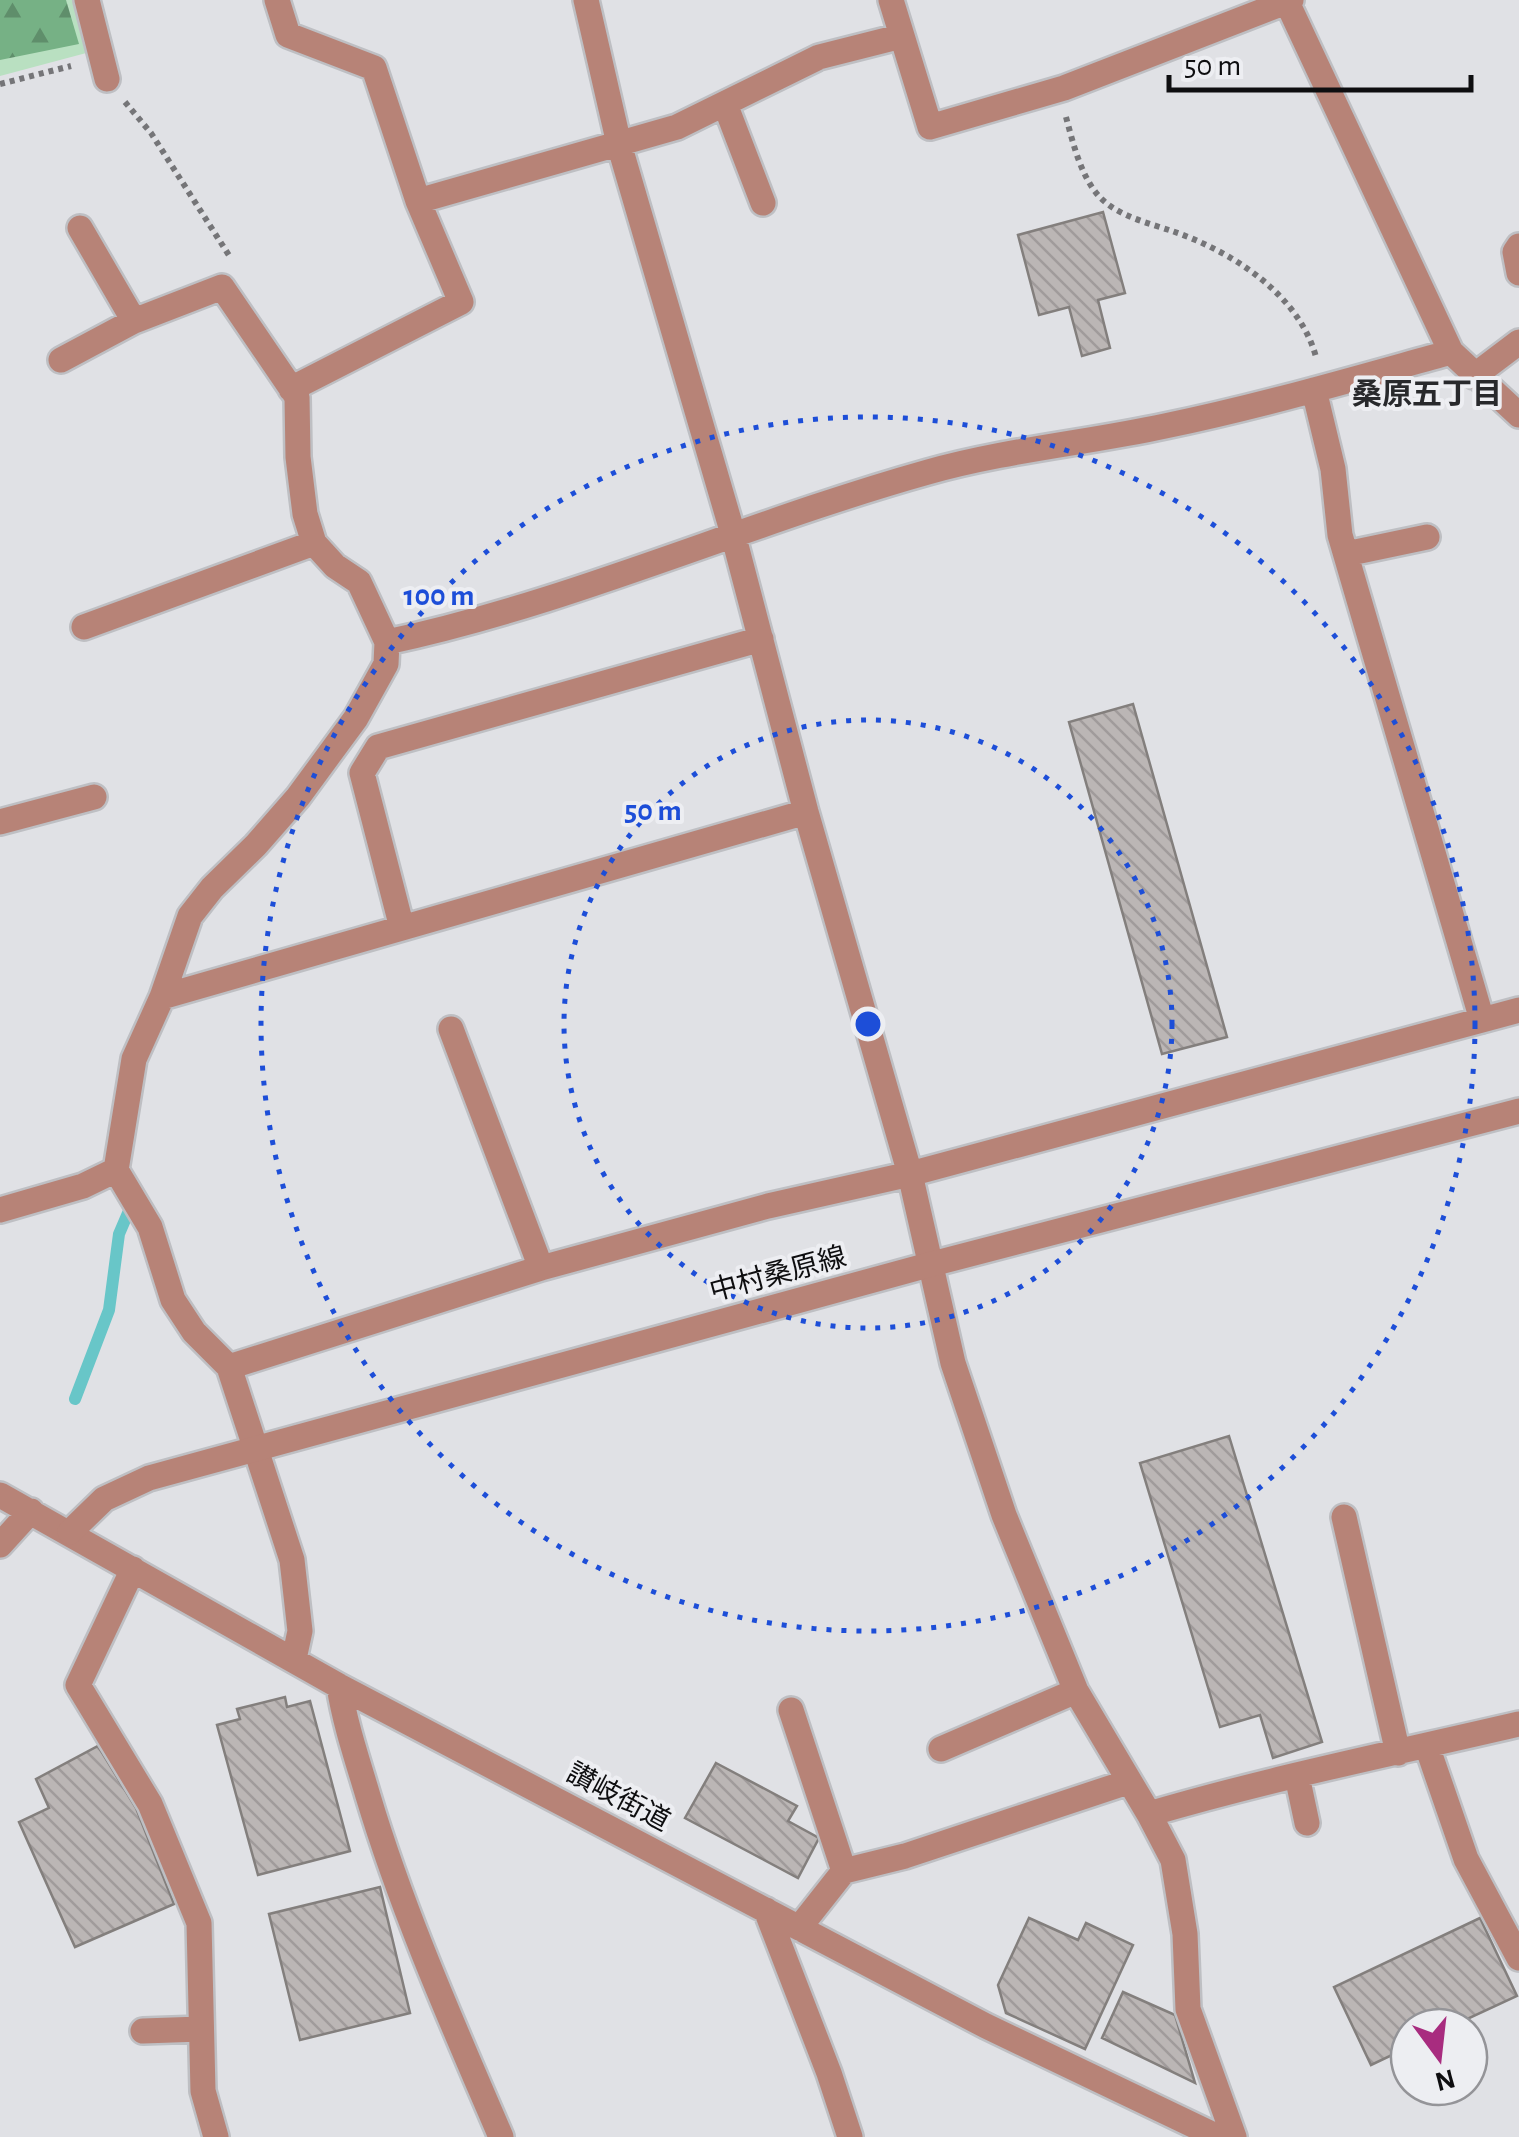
<svg xmlns="http://www.w3.org/2000/svg" width="1519" height="2137" font-family="'Alegreya Sans','Noto Sans JP',sans-serif">
	<style>
		.green { fill: #b9e0c1 }
		.forest { fill: url(#forest-firs) }
		.lines { fill: none; stroke-linecap: round; stroke-linejoin: round }
		.stream { stroke: #68c6c8; stroke-width: 12 }
		.building { fill: url(#building-back-hatch); stroke: #837f7d; stroke-width: 2.5 }
		.minor-casing { stroke: #bebfc3; stroke-width: 30 }
		.tertiary-casing { stroke: #bebfc3; stroke-width: 30 }
		.path { stroke: #757578; stroke-width: 6; stroke-dasharray: 5 5; stroke-linecap: butt }
		.minor { stroke: #b78377; stroke-width: 25 }
		.tertiary { stroke: #b78377; stroke-width: 25 }
		.ring { fill: none; stroke: #1d4ed8; stroke-width: 5; stroke-dasharray: 5 10 }
		.labels { text-anchor: middle; dominant-baseline: central; stroke-width: 8; stroke-linejoin: round; paint-order: stroke }
		.street-label { font-size: 28px; fill: #0e0e10; stroke: #edeef2 }
		.neighbourhood-label { font-size: 30px; font-weight: bold; fill: #28292c; stroke: #edeef2 }
		.centre { fill: #1d4ed8; stroke: #edeef2; stroke-width: 5 }
		.ring-label { font-size: 30px; text-anchor: middle; font-weight: bold; fill: #1d4ed8; stroke: #edeef2; stroke-width: 8; stroke-linejoin: round; paint-order: stroke }
	</style>
	<defs>
		<pattern id="forest-firs" width="22" height="20" patternUnits="userSpaceOnUse" patternTransform="scale(2.5)"><rect width="22" height="20" fill="#76b185"/><path d="M5 1l3.5 6h-7zM16 11l3.5 6h-7z" fill="#5f8e6b"/></pattern>
		<pattern id="building-back-hatch" width="6" height="6" patternUnits="userSpaceOnUse" patternTransform="scale(2.5)"><rect width="6" height="6" fill="#bbb6b5"/><path d="M-1 5l2 2M0 0l6 6M5-1l2 2" fill="none" stroke="#a09b9b"/></pattern>
	</defs>
	<rect width="100%" height="100%" fill="#e0e1e5"/>
	<!-- green -->
	<path class="green" d="M0 0H76L90 52 0 76Z"/>
	<!-- forest -->
	<path class="forest" d="M0 0H66L79 44 0 60Z"/>
	<g class="lines">
		<!-- stream -->
		<path class="stream" d="M75 1399 109 1310 119 1234 128 1213"/>
	</g>
	<!-- building -->
	<path class="building" d="M1103 212 1125 293 1098 300 1110 348 1082 356 1069 307 1039 315 1018 235Z
		M1133 704 1227 1037 1162 1054 1069 722Z
		M1229 1436 1322 1742 1273 1758 1260 1715 1220 1727 1140 1463Z
		M285 1697 287 1707 310 1701 350 1851 258 1875 217 1725 240 1719 237 1709Z
		M98 1746 136 1808 174 1904 75 1947 19 1822 49 1808 36 1779Z
		M716 1763 797 1806 788 1821 819 1838 798 1878 685 1818Z
		M380 1887 410 2013 300 2040 269 1914Z
		M1029 1918 1078 1940 1086 1923 1133 1945 1085 2049 1006 2013 998 1985Z
		M1480 1918 1517 1996 1450 2027H1409V2047L1371 2065 1334 1987Z
		M1123 1992 1175 2015 1195 2083 1102 2038Z"/>
	<g class="lines">
		<!-- minor casing -->
		<g class="minor-casing">
			<path id="minor" d="M87 0 107 79
				M277 0 288 35 374 68 418 201 461 302 291 389
				M586 0 619 144 733 534 806 812 910 1174 953 1363 1004 1515 1076 1691 1149 1814 1173 1860 1185 1934 1188 2009 1234 2137
				M891 0 930 127 1064 88 1291 0
				M1286 0 1451 352 1519 415
				M725 104 763 203
				M418 201 677 127 819 57 902 36
				M80 228 134 321
				M1519 246 1515 252 1519 273
				M1474 376 1519 342
				M1314 390 1333 469 1340 535 1482 1020
				M1346 554 1427 537
				M84 627 314 543
				M387 642C571 603 746 523 928 472 1006 450 1086 443 1165 426 1262 406 1357 378 1451 352
				M0 822 94 797
				M402 928 362 773 378 747 761 639
				M162 997 806 812
				M451 1029 541 1268
				M116 1170 150 1227 173 1300 194 1332 229 1367 292 1560 300 1631 294 1659
				M0 1210 83 1186 116 1170 134 1059 162 997 190 916 212 888 256 845 298 797 356 718 386 664 387 642 359 582 335 566 314 543 305 514 298 457 297 397 222 287 134 321 61 360
				M229 1367 541 1268 768 1206 910 1174 1519 1010
				M0 1495 339 1686 986 2026 1218 2137
				M1344 1517 1398 1753
				M0 1545 31 1511
				M133 1569 78 1685 150 1804 199 1923 203 2091 216 2137
				M339 1686C345 1724 357 1759 368 1796 403 1913 453 2025 501 2137
				M791 1710 844 1871
				M1427 1746 1466 1859 1519 1958
				M941 1749 1076 1691
				M1297 1776 1307 1823
				M1149 1814C1271 1778 1395 1753 1519 1724
				M766 1910 829 2073 850 2137
				M799 1928 844 1871 905 1856 1128 1782
				M143 2031 201 2029"/>
		</g>
		<!-- tertiary casing -->
		<g class="tertiary-casing">
			<path id="tertiary" d="M70 1532 104 1499 149 1478 932 1264 1519 1111"/>
		</g>
		<!-- path -->
		<path class="path" d="M0 84 71 66
			M125 102 151 133 230 257
			M1066 117C1073 143 1080 173 1097 194 1114 215 1148 223 1172 231 1231 251 1299 294 1316 357"/>
		<!-- minor -->
		<use href="#minor" class="minor"/>
		<!-- tertiary -->
		<use href="#tertiary" class="tertiary"/>
	</g>
	<!-- distance rings -->
	<g class="ring">
		<circle cx="868" cy="1024" r="304"/>
		<circle cx="868" cy="1024" r="607"/>
	</g>
	<g class="labels">
		<!-- street labels -->
		<g class="street-label">
			<text transform="translate(778 1275) rotate(-15)">中村桑原線</text>
			<text transform="translate(618 1798) rotate(28)">讃岐街道</text>
		</g>
		<!-- neighbourhood labels -->
		<g class="neighbourhood-label">
			<text x="1427" y="395">桑原五丁目</text>
		</g>
	</g>
	<circle cx="868" cy="1024" r="15" class="centre"/>
	<g class="ring-label">
		<text x="439" y="605">100 m</text>
		<text x="653" y="820">50 m</text>
	</g>
	<!-- north arrow -->
	<g transform="translate(1439 2057) rotate(165)"><circle r="48" fill="#edeef2" stroke="#949498" stroke-width="2.5"/>
	<path d="M0-8L18 38L0 25L-18 38Z" fill="#a82c7f"/>
	<text y="-15" font-size="28" font-weight="bold" text-anchor="middle" fill="#0e0e10">N</text>
	</g>
	<!-- scale -->
	<path d="M1169 75v15h302v-15" fill="none" stroke="#0e0e10" stroke-width="5"/>
	<text x="1184" y="75" font-size="30" fill="#0e0e10" stroke="#edeef2" stroke-width="8" paint-order="stroke">50 m</text>
</svg>
